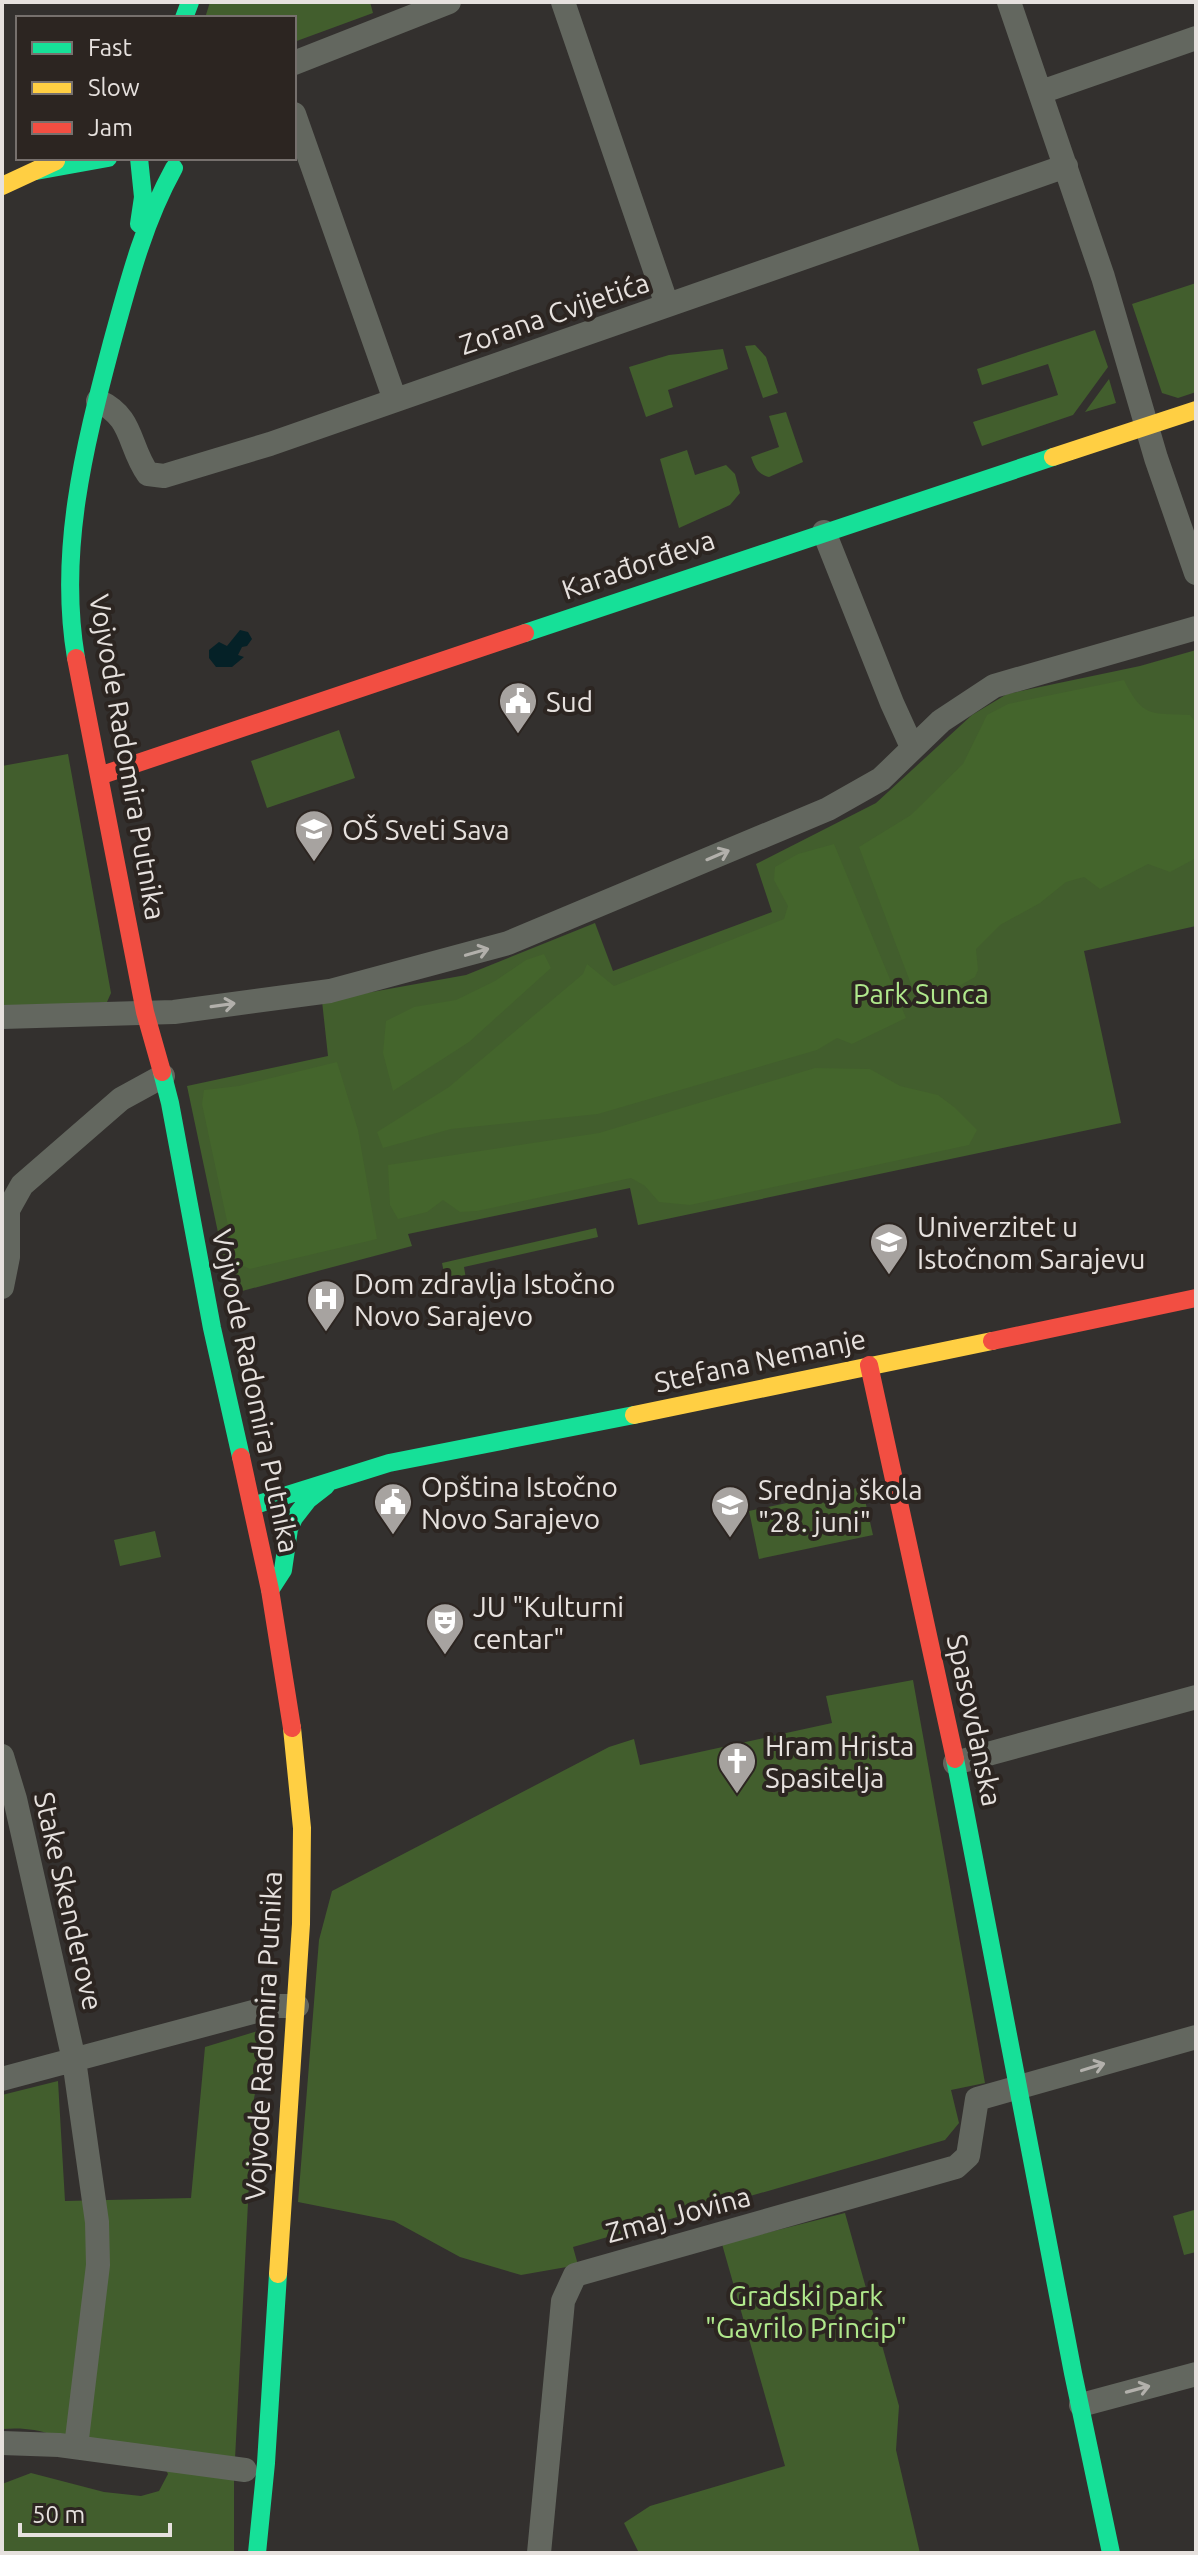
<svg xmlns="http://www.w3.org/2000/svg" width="1198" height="2555" font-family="Ubuntu,sans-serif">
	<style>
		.green { fill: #425e2d }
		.forest { fill: #44652c }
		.water { fill: #052127 }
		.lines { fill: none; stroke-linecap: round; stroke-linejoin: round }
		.street { stroke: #63675f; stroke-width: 24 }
		.fast { stroke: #16e098; stroke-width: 18 }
		.slow { stroke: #ffcf43; stroke-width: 18 }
		.jam { stroke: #f24e42; stroke-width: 18 }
		.oneway { stroke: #b2b0ab }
		.labels { text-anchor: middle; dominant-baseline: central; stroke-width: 8; stroke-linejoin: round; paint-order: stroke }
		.street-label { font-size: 28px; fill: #e6e1de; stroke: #2c2521 }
		.poi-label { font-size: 28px; fill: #e6e1de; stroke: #2c2521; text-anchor: start }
		.park-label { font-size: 28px; fill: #b0e88c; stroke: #2c2521 }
	</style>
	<rect width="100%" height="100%" fill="#33302e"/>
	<!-- green -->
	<path class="green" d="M210 2H370L373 13 294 42V18H205Z
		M1196 283V392L1178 398 1162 393 1132 304Z
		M1095 330 1108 367 1073 415 982 446 973 422 1058 395 1048 364 982 385 977 369Z
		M755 345 766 357 778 393 763 398 745 346Z
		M723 349 728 369 668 390 673 407 646 417 629 367 669 355Z
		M1109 379 1116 403 1085 412Z
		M786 412 803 462 769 477C757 474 755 467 751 457L779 447 769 416Z
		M687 450 695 475 726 465 735 474 740 493 730 505 679 528 660 459Z
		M1196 650V926L1084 951 1121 1123 638 1225 630 1188 408 1234 412 1246 231 1294 187 1086 328 1056 322 1001 466 975 595 923 613 971 772 912 756 864 876 803 972 715 1007 694 1140 666Z
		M339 730 355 778 267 808 251 761Z
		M68 754 111 993 107 1002 2 1008V766Z
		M596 1228 598 1237 464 1267 466 1279 446 1283 442 1263Z
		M862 1487 873 1535 759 1559 749 1511Z
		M155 1531 161 1557 120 1566 114 1540Z
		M913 1680 985 2083 951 2090 959 2123 945 2140 573 2247 578 2265 521 2275 460 2257 394 2221 298 2202 319 1940 332 1891 609 1747 634 1739 640 1765 832 1723 826 1696Z
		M261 2030 263 2051 253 2104 234 2479V2553H2V2484L31 2473 104 2492 141 2496 159 2491 168 2474 162 2462C137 2457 111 2455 87 2447 53 2436 40 2426 2 2429V2095L58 2081 65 2201 191 2198 205 2047Z
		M1194 2210 1196 2252 1184 2255 1173 2216Z
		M845 2213 899 2406 896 2450 920 2553H639L624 2523 650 2506 785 2466 722 2244Z"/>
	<!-- forest -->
	<path class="forest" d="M1124 680C1143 718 1150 713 1190 715L1196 723V858L1170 872 1148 864 1100 889 1084 877 1066 882 1040 903 1000 925 976 949 978 970 975 977 920 1008 859 847 911 815 963 764 987 715 1008 704Z
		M834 844 906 1018 852 1044 837 1038 817 1050 598 1114 451 1129 383 1148 377 1132 449 1087 583 974 587 964 614 986 784 919 788 906 774 880 775 867 798 854Z
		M544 954 551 968 469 1042 393 1091 383 1053 386 1021 414 1007 456 1000 495 981 526 960Z
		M337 1062 358 1130 377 1239 250 1269 236 1263 202 1104 204 1090 239 1086Z
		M815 1068 870 1069 900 1086 938 1095 954 1107 977 1130 969 1145 690 1205 659 1202 645 1186 631 1178 477 1211 460 1212 443 1200 427 1212 398 1219 390 1205 388 1165 599 1133Z"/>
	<!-- water -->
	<path class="water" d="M240 630 248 632 252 639 247 646 242 647 238 655 244 657 232 667H216L209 658V650L219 642 227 646Z"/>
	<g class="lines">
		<!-- street -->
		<path class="street" d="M563 2 667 305
			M1009 2 1103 277 1156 458 1196 573
			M294 63 449 2
			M1041 92 1196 38
			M294 114 395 400
			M98 401C134 417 128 446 148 474L164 476 270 444 1066 166
			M824 532 892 703 912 747
			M2 1017 174 1012 330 991 508 943 828 809 881 779 941 721 994 686 1196 628
			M2 1287 8 1257V1210L22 1185 121 1099 163 1076
			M2 1756 15 1799 74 2060 97 2222 98 2265 76 2447
			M955 1763 1196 1697
			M2 2079 275 2006H297
			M1081 2405 1196 2374
			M2 2443 59 2445 245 2470
			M539 2553 563 2301 575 2275 956 2167 968 2156 977 2099 1196 2037"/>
		<!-- fast -->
		<path class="fast" d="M184 18 190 2
			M139 158 143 197 139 224
			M36 171 108 158
			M525 633 1053 457
			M76 658C58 552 84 448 111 346 128 284 143 224 174 168
			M162 1072 170 1103 212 1328 241 1457
			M252 1506 389 1463 634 1415
			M270 1590 283 1570 289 1529 294 1518 308 1500 326 1486
			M955 1759 1073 2373 1111 2553
			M257 2553 266 2463 278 2274"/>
		<!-- slow -->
		<path class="slow" d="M2 186 56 161
			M1053 457 1196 410
			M634 1415 992 1341
			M278 2274 301 1924 302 1828 292 1728"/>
		<!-- jam -->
		<path class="jam" d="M76 658 145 1012 162 1072
			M99 776 525 633
			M992 1341 1196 1298
			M869 1365 955 1759
			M241 1457 270 1590 292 1728"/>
	</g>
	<!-- one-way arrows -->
	<defs><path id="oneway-shaft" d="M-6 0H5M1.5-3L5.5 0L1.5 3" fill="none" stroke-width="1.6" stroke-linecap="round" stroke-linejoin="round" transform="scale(2)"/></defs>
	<g class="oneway">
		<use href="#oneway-shaft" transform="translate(718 855) rotate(-23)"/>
		<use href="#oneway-shaft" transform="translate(477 952) rotate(-16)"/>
		<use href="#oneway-shaft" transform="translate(223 1005) rotate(-8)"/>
		<use href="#oneway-shaft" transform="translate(1093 2067) rotate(-17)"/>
		<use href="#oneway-shaft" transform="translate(1138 2389) rotate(-15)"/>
	</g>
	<!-- icons -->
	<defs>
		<g id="civic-pin" transform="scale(2)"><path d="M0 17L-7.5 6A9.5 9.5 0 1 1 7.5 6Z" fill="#a7a3a0" stroke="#2c2521"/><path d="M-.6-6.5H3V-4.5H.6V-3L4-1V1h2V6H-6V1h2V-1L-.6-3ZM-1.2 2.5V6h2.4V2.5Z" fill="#fff"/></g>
		<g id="school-pin" transform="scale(2)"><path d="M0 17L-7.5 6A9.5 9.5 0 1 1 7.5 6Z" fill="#a7a3a0" stroke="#2c2521"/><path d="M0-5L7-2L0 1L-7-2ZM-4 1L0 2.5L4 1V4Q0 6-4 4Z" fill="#fff"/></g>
		<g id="university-pin" transform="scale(2)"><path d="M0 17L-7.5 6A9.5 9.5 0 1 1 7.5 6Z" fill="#a7a3a0" stroke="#2c2521"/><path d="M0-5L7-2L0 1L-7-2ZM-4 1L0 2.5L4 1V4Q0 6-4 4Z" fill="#fff"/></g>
		<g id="hospital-pin" transform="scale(2)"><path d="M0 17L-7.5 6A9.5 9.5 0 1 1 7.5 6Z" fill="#a7a3a0" stroke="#2c2521"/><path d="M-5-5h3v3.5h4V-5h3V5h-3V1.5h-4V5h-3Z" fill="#fff"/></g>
		<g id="theatre-pin" transform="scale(2)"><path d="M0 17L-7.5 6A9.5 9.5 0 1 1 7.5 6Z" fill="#a7a3a0" stroke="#2c2521"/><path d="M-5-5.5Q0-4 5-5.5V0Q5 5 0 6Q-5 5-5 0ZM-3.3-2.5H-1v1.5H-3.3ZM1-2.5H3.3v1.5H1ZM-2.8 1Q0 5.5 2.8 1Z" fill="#fff"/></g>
		<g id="church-pin" transform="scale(2)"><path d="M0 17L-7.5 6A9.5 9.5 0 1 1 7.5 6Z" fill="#a7a3a0" stroke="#2c2521"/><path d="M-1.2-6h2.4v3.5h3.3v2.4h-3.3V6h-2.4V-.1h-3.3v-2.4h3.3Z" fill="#fff"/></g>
	</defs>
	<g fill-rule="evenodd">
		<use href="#civic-pin" x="518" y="701"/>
		<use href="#school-pin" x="314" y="829"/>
		<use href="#university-pin" x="889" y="1242"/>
		<use href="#hospital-pin" x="326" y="1299"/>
		<use href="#civic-pin" x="393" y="1502"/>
		<use href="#school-pin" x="730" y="1505"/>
		<use href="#theatre-pin" x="445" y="1622"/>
		<use href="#church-pin" x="737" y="1761"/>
	</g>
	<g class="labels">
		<!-- street labels -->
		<g class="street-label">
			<text transform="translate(554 313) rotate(-19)">Zorana Cvijetića</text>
			<text transform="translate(638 564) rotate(-19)">Karađorđeva</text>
			<text transform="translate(128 757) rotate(80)">Vojvode Radomira Putnika</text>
			<text transform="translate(760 1360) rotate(-12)">Stefana Nemanje</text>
			<text transform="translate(256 1391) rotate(78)">Vojvode Radomira Putnika</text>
			<text transform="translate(975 1720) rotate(78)">Spasovdanska</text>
			<text transform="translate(69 1901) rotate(77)">Stake Skenderove</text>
			<text transform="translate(263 2036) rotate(-87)">Vojvode Radomira Putnika</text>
			<text transform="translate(678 2214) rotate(-15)">Zmaj Jovina</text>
		</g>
		<!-- poi labels -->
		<g class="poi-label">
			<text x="546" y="701">Sud</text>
			<text x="342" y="829">OŠ Sveti Sava</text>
			<text x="917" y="1226">Univerzitet u<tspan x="917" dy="32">Istočnom Sarajevu</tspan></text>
			<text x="354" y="1283">Dom zdravlja Istočno<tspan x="354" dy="32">Novo Sarajevo</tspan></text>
			<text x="421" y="1486">Opština Istočno<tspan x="421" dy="32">Novo Sarajevo</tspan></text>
			<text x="758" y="1489">Srednja škola<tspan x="758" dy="32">"28. juni"</tspan></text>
			<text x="473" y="1606">JU "Kulturni<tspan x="473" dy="32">centar"</tspan></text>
			<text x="765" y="1745">Hram Hrista<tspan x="765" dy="32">Spasitelja</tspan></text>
		</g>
		<!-- park labels -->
		<g class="park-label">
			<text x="921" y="993">Park Sunca</text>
			<text x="806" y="2295">Gradski park<tspan x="806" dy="32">"Gavrilo Princip"</tspan></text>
		</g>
	</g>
	<!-- border -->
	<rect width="1198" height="2555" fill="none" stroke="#e6e1de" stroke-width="8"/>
	<!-- legend -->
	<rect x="16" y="16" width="280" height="144" fill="#2c2521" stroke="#76706d" stroke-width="2"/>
	<rect x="32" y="42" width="40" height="12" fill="#16e098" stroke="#76706d" stroke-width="2"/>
	<text x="88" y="56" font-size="24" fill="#e6e1de">Fast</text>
	<rect x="32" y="82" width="40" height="12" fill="#ffcf43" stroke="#76706d" stroke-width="2"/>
	<text x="88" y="96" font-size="24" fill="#e6e1de">Slow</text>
	<rect x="32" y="122" width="40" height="12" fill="#f24e42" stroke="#76706d" stroke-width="2"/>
	<text x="88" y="136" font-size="24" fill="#e6e1de">Jam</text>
	<!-- scale -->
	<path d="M20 2523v12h150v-12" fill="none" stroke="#e6e1de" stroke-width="4"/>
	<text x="32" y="2523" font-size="24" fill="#e6e1de" stroke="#2c2521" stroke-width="6" paint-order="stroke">50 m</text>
</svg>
